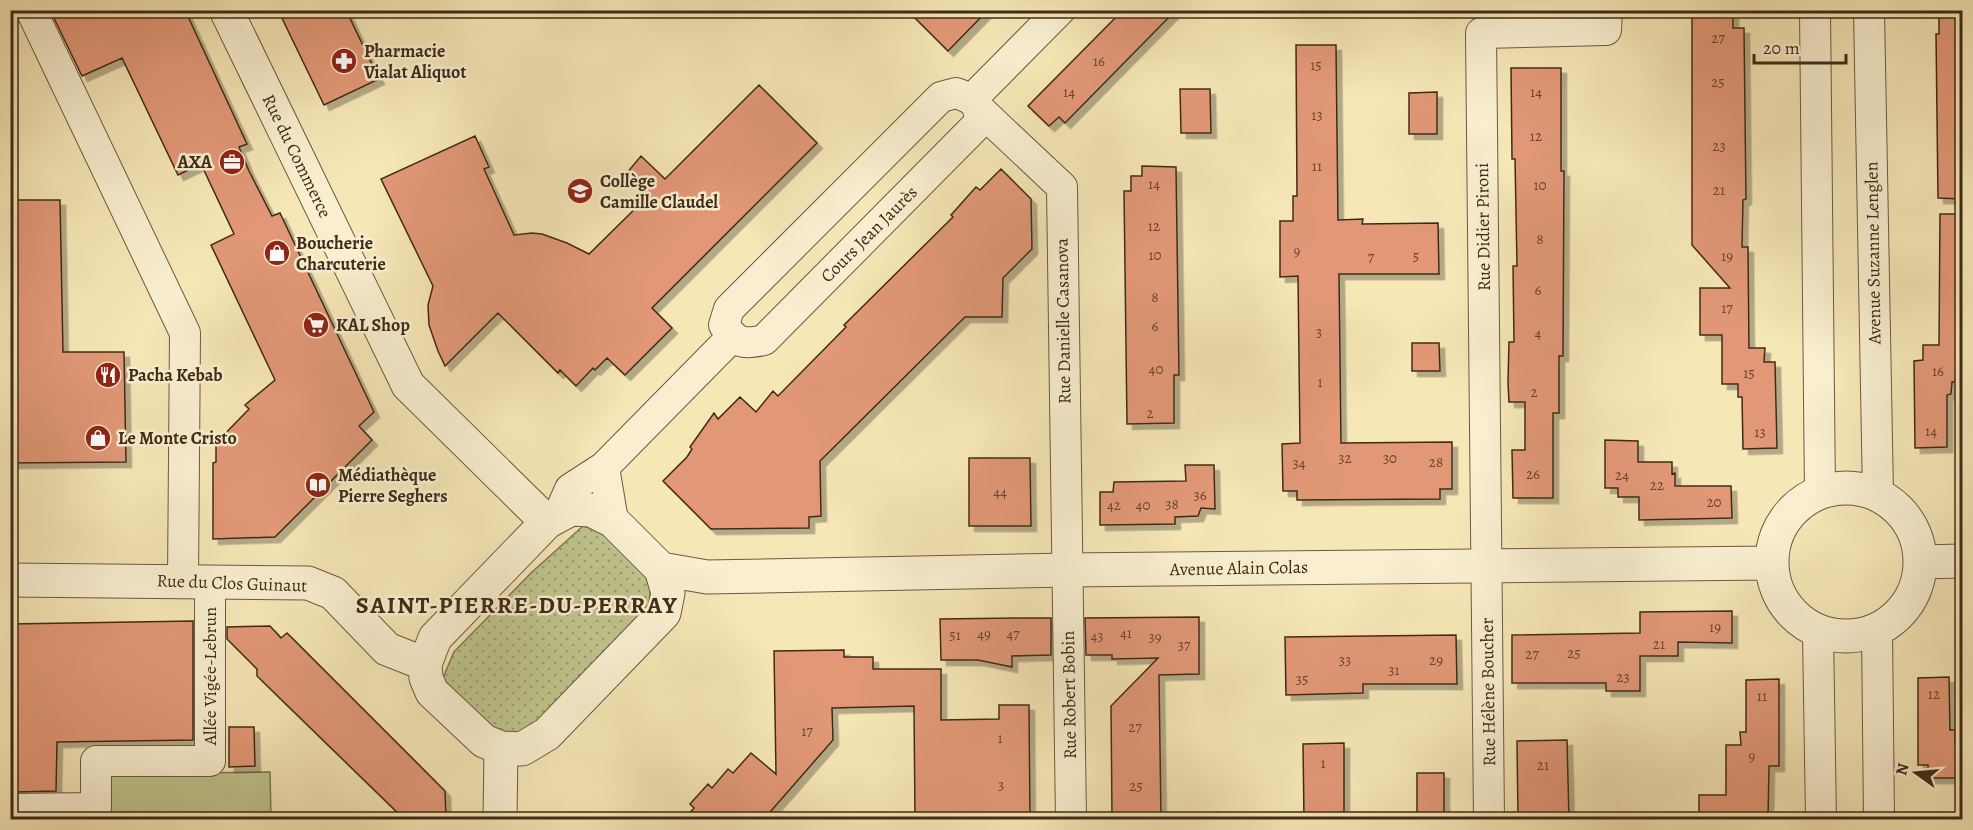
<svg xmlns="http://www.w3.org/2000/svg" width="1973" height="830" font-family="Alegreya,serif">
	<style>
		.grass { fill: url(#grass-dots); stroke: #7f7852; stroke-width: 1.5 }
		.pitch { fill: #bfc48c; stroke: #7f7852; stroke-width: 1.5 }
		.building { fill: #e29877; stroke: #3f2b19; stroke-width: 1.5; filter: url(#shadow) }
		.lines { fill: none; stroke-linecap: round; stroke-linejoin: round }
		.minor-casing { stroke: #6d5a40; stroke-width: 32 }
		.tertiary-casing { stroke: #6d5a40; stroke-width: 35 }
		.minor { stroke: #f9efd0; stroke-width: 30 }
		.tertiary { stroke: #f9efd0; stroke-width: 33 }
		.labels { text-anchor: middle; dominant-baseline: central; stroke-width: 5; stroke-linejoin: round; paint-order: stroke }
		.number-label { font-size: 15px; fill: #684630 }
		.poi-label { font-size: 18px; font-weight: bold; fill: #3f2b19; stroke: #f9efd0; text-anchor: start }
		.street-label { font-size: 18px; fill: #3f2b19; stroke: #f9efd0 }
		.district-label { font-size: 24px; font-weight: bold; letter-spacing: 1.5px; fill: #3f2b19; stroke: #f9efd0 }
	</style>
	<defs>
		<pattern id="grass-dots" width="8" height="8" patternUnits="userSpaceOnUse" patternTransform="scale(1.5)"><rect width="8" height="8" fill="#bfc48c"/><path d="M2 2h.1M6 6h.1" fill="none" stroke="#9d9f72" stroke-width="1.8" stroke-linecap="round"/></pattern>
		<filter id="shadow"><feDropShadow dx="5.5" dy="5.5" stdDeviation="0" flood-color="#0004"/></filter>
	</defs>
	<rect width="100%" height="100%" fill="#f6e7b7"/>
	<filter id="stains"><feTurbulence type="fractalNoise" baseFrequency=".00333" numOctaves="4"/><feColorMatrix values="0 0 0 0 .2 0 0 0 0 .09 0 0 0 0 .02 0 0 0 .5 -.17"/></filter>
	<radialGradient id="worn" r=".72"><stop offset=".6" stop-color="#630" stop-opacity="0"/><stop offset="1" stop-color="#630" stop-opacity=".3"/></radialGradient>
	<!-- grass -->
	<path class="grass" d="M583 526 603 531 651 582 649 605 536 723C530 727 522 733 515 735 486 741 459 698 443 678L454 652 531 573Z"/>
	<!-- pitch -->
	<path class="pitch" d="M270 772 271 819H111V774Z"/>
	<!-- building -->
	<path class="building" d="M50 10H185L247 144 239 147 249 171 272 216 280 213 374 412 359 426 372 440 275 537 213 539V463L216 462V443L249 409 245 405 275 380 211 245 234 234 201 164 178 175 122 58 82 76Z
		M278 10H346L379 79 324 105Z
		M907 10H988L948 51Z
		M1123 10H1176L1065 123 1059 117 1049 126 1028 106Z
		M1939 10H1962V199L1938 198 1936 34H1939Z
		M1733 13V28H1744L1746 199 1743 200 1742 247H1748L1749 348H1765L1764 362H1775L1777 448 1743 449 1742 397H1738V384H1722V335H1700V288H1730L1692 245V14Z
		M1296 45H1336L1338 220 1363 219 1362 224 1438 223 1439 274H1339L1341 443 1452 442V489H1440V499L1297 500V491H1283L1282 444 1300 443 1298 276 1280 277V221H1293V196H1297Z
		M1511 68H1561V171H1564L1563 356H1559V413H1553V498H1513L1512 450H1525V402H1509L1508 383 1509 342H1514L1513 266H1517L1515 159H1512Z
		M759 85 817 143 652 308 672 328 625 375 607 358 595 370 593 368 576 386 560 370 558 373 498 313 445 366 438 351 429 325 428 305 433 286 381 179 475 136 489 167 484 169 514 235 532 233 542 234 567 243 589 254 648 196 626 174 641 156 665 179Z
		M1180 89H1210L1211 133H1181Z
		M1437 92V134H1409V93Z
		M1142 166 1176 167 1179 375H1174V423L1127 424 1124 191H1131V176H1142Z
		M1001 169 1031 199 1032 249 1003 278 1002 317H965L820 461 821 516 809 517V528L711 529 663 481 687 457 692 449 690 447 714 413 718 419 740 397 756 412 773 391 778 396 846 327 844 325 953 217 951 215 976 187 980 190Z
		M10 200H60L63 352H124L126 462 10 463Z
		M1940 214H1962V381L1952 382 1951 394 1947 395V447L1915 448 1914 361 1923 360V345H1939Z
		M1412 343H1439L1440 371H1412Z
		M1605 440 1638 441V462H1672V474L1675 473V486H1731L1732 518 1639 520V497H1618V488H1605Z
		M969 458H1030L1031 526H969Z
		M1185 465H1214L1215 509 1201 508 1198 516 1175 517V524L1100 525V492H1113L1114 482 1186 481Z
		M1732 611V643L1678 642V656H1640V691H1606V683H1512V635L1640 633V612Z
		M1199 617V674L1159 675 1161 819H1118V816H1112L1111 706 1158 658 1112 659V655H1086L1085 618Z
		M1027 618H1051V655L1012 656V667L978 660H941L940 619Z
		M193 621V740L57 742 56 791 15 792V771L10 770V624Z
		M270 626 281 638 287 633 445 791 446 819H404L257 676V669L227 639V627Z
		M1456 635 1457 684H1363V693L1286 695 1285 637Z
		M844 650V657H873V669H941V720L999 719V705H1029L1030 819H915L914 706 832 708 833 740 764 819H684L694 808 690 804 708 784 712 788 728 769 733 773 751 753 776 774 774 651Z
		M1949 677 1950 730H1955V742H1962V778H1928V765H1918V678Z
		M1779 679V766H1769L1768 819H1699V795H1726V745H1741L1740 732H1746V680Z
		M229 727H254L255 766 229 767Z
		M1567 740 1569 819H1518L1517 741Z
		M1344 743V819H1304L1303 744Z
		M1417 773H1444V813H1417Z"/>
	<g class="lines">
		<!-- minor casing -->
		<g class="minor-casing">
			<path id="minor" d="M31 10 185 333 183 581
				M1815 10 1820 493
				M1869 10 1878 495
				M956 93C975 100 978 102 980 122L764 340C743 345 736 343 724 325L729 309 941 97Z
				M972 99 1060 10
				M978 108 1062 187 1071 820
				M604 467 613 521
				M559 514 570 489 604 467 732 337
				M1877 630 1879 820
				M1818 632 1821 820
				M10 809 96 808V761H210V581
				M1489 820 1481 33 1606 30 1607 10"/>
		</g>
		<!-- tertiary casing -->
		<g class="tertiary-casing">
			<path id="tertiary" d="M226 10 408 385 547 522
				M1772 562a74 74 0 1 1 148 0a74 74 0 1 1-148 0Z
				M571 509 591 510 613 521 661 569 668 593 664 613 547 734 522 749 501 748 484 741 432 692 426 678 425 664 435 638 547 522Z
				M1920 562 1962 561
				M661 569 707 577 1066 570 1772 563
				M10 580 308 583 333 593 387 649 425 664
				M500 820 501 748"/>
		</g>
		<!-- minor -->
		<use href="#minor" class="minor"/>
		<!-- tertiary -->
		<use href="#tertiary" class="tertiary"/>
	</g>
	<!-- icons -->
	<defs>
		<g id="pharmacy-disc" transform="scale(1.35)"><circle r="9.5" fill="#8f2418" stroke="#f9efd0"/><path d="M-2-6h4v4h4v4h-4v4h-4v-4h-4v-4h4Z" fill="#fff"/></g>
		<g id="office-disc" transform="scale(1.35)"><circle r="9.5" fill="#8f2418" stroke="#f9efd0"/><path d="M-6-3h4V-5.5h4V-3h4V5H-6ZM-1-4.5V-3h2v-1.5ZM-6 0V1H6V0Z" fill="#fff"/></g>
		<g id="school-disc" transform="scale(1.35)"><circle r="9.5" fill="#8f2418" stroke="#f9efd0"/><path d="M0-5L7-2L0 1L-7-2ZM-4 1L0 2.5L4 1V4Q0 6-4 4Z" fill="#fff"/></g>
		<g id="shop-disc" transform="scale(1.35)"><circle r="9.5" fill="#8f2418" stroke="#f9efd0"/><path d="M-5-2.5h2.3a2.7 3.5 0 0 1 5.4 0H5L5.5 6h-11ZM-1.5-2.5h3a1.5 2.3 0 0 0-3 0Z" fill="#fff"/></g>
		<g id="supermarket-disc" transform="scale(1.35)"><circle r="9.5" fill="#8f2418" stroke="#f9efd0"/><path d="M-6-5.5h2.5l.6 2H6L4.5 2H-2.5L-4.4-4H-6ZM-1.5 3.2a1.3 1.3 0 1 0 .1 0ZM3 3.2a1.3 1.3 0 1 0 .1 0Z" fill="#fff"/></g>
		<g id="restaurant-disc" transform="scale(1.35)"><circle r="9.5" fill="#8f2418" stroke="#f9efd0"/><path d="M-5-6h1v4h1v-4h1v4h1v-4h1v5L-1.5 .5V6h-2V.5L-5-1ZM5-6V6H3V1.5H1.5Q1.5-4 5-6Z" fill="#fff"/></g>
		<g id="library-disc" transform="scale(1.35)"><circle r="9.5" fill="#8f2418" stroke="#f9efd0"/><path d="M-6-4Q-3-5.5-.7-3.5V5Q-3 3-6 4ZM6-4Q3-5.5 .7-3.5V5Q3 3 6 4Z" fill="#fff"/></g>
	</defs>
	<g fill-rule="evenodd">
		<use href="#pharmacy-disc" x="344" y="61"/>
		<use href="#office-disc" x="232" y="162"/>
		<use href="#school-disc" x="580" y="191"/>
		<use href="#shop-disc" x="277" y="253"/>
		<use href="#supermarket-disc" x="316" y="325"/>
		<use href="#restaurant-disc" x="108" y="375"/>
		<use href="#shop-disc" x="98" y="438"/>
		<use href="#library-disc" x="318" y="485"/>
	</g>
	<g class="labels">
		<!-- number labels -->
		<g class="number-label">
			<text x="1718" y="38">27</text>
			<text x="1099" y="61">16</text>
			<text x="1316" y="65">15</text>
			<text x="1718" y="82">25</text>
			<text x="1069" y="92">14</text>
			<text x="1536" y="92">14</text>
			<text x="1317" y="115">13</text>
			<text x="1536" y="136">12</text>
			<text x="1719" y="146">23</text>
			<text x="1317" y="166">11</text>
			<text x="1154" y="184">14</text>
			<text x="1540" y="185">10</text>
			<text x="1719" y="190">21</text>
			<text x="1154" y="226">12</text>
			<text x="1540" y="239">8</text>
			<text x="1297" y="251">9</text>
			<text x="1155" y="255">10</text>
			<text x="1416" y="256">5</text>
			<text x="1727" y="256">19</text>
			<text x="1371" y="257">7</text>
			<text x="1538" y="290">6</text>
			<text x="1155" y="297">8</text>
			<text x="1727" y="308">17</text>
			<text x="1155" y="326">6</text>
			<text x="1319" y="332">3</text>
			<text x="1538" y="333">4</text>
			<text x="1156" y="369">40</text>
			<text x="1938" y="371">16</text>
			<text x="1749" y="373">15</text>
			<text x="1320" y="382">1</text>
			<text x="1534" y="392">2</text>
			<text x="1150" y="413">2</text>
			<text x="1931" y="431">14</text>
			<text x="1760" y="432">13</text>
			<text x="1345" y="458">32</text>
			<text x="1390" y="458">30</text>
			<text x="1436" y="462">28</text>
			<text x="1299" y="463">34</text>
			<text x="1533" y="474">26</text>
			<text x="1622" y="475">24</text>
			<text x="1657" y="485">22</text>
			<text x="1000" y="492">44</text>
			<text x="1200" y="495">36</text>
			<text x="1714" y="502">20</text>
			<text x="1172" y="504">38</text>
			<text x="1114" y="505">42</text>
			<text x="1143" y="505">40</text>
			<text x="1715" y="627">19</text>
			<text x="1126" y="633">41</text>
			<text x="984" y="634">49</text>
			<text x="1013" y="634">47</text>
			<text x="955" y="635">51</text>
			<text x="1097" y="636">43</text>
			<text x="1155" y="637">39</text>
			<text x="1659" y="644">21</text>
			<text x="1184" y="645">37</text>
			<text x="1574" y="653">25</text>
			<text x="1532" y="654">27</text>
			<text x="1345" y="660">33</text>
			<text x="1436" y="660">29</text>
			<text x="1394" y="670">31</text>
			<text x="1623" y="677">23</text>
			<text x="1302" y="679">35</text>
			<text x="1934" y="694">12</text>
			<text x="1762" y="696">11</text>
			<text x="1135" y="727">27</text>
			<text x="807" y="731">17</text>
			<text x="1000" y="738">1</text>
			<text x="1752" y="756">9</text>
			<text x="1323" y="763">1</text>
			<text x="1543" y="765">21</text>
			<text x="1001" y="785">3</text>
			<text x="1136" y="786">25</text>
		</g>
		<!-- poi labels -->
		<g class="poi-label">
			<text x="364" y="51">Pharmacie<tspan x="364" dy="21">Vialat Aliquot</tspan></text>
			<text x="212" y="162" text-anchor="end">AXA</text>
			<text x="600" y="181">Collège<tspan x="600" dy="21">Camille Claudel</tspan></text>
			<text x="296" y="243">Boucherie<tspan x="296" dy="21">Charcuterie</tspan></text>
			<text x="336" y="325">KAL Shop</text>
			<text x="128" y="375">Pacha Kebab</text>
			<text x="118" y="438">Le Monte Cristo</text>
			<text x="338" y="475">Médiathèque<tspan x="338" dy="21">Pierre Seghers</tspan></text>
		</g>
		<!-- street labels -->
		<g class="street-label">
			<text transform="translate(297 156) rotate(64)">Rue du Commerce</text>
			<text transform="translate(1483 227) rotate(-91)">Rue Didier Pironi</text>
			<text transform="translate(869 234) rotate(-45)">Cours Jean Jaurès</text>
			<text transform="translate(1873 253) rotate(-91)">Avenue Suzanne Lenglen</text>
			<text transform="translate(1063 321) rotate(-91)">Rue Danielle Casanova</text>
			<text transform="translate(1239 568) rotate(-1)">Avenue Alain Colas</text>
			<text transform="translate(232 583) rotate(2)">Rue du Clos Guinaut</text>
			<text transform="translate(210 676) rotate(-90)">Allée Vigée-Lebrun</text>
			<text transform="translate(1488 692) rotate(-91)">Rue Hélène Boucher</text>
			<text transform="translate(1069 695) rotate(-91)">Rue Robert Bobin</text>
		</g>
		<!-- district labels -->
		<g class="district-label">
			<text x="517" y="605">SAINT-PIERRE-DU-PERRAY</text>
		</g>
	</g>
	<!-- margin -->
	<rect width="1973" height="830" fill="none" stroke="#f6e7b7" stroke-width="36"/>
	<rect x="12" y="12" width="1949" height="806" fill="none" stroke="#3f2b19" stroke-width="3"/>
	<rect x="18" y="18" width="1937" height="794" fill="none" stroke="#3f2b19" stroke-width="1.5"/>
	<!-- north arrow -->
	<g transform="translate(1916 773) rotate(285)" stroke="#f9efd0" stroke-width="4.5" paint-order="stroke">
	<path d="M0-4.5L10 22L0 15L-10 22Z" fill="#3f2b19"/>
	<text y="-9" font-size="16" font-weight="bold" text-anchor="middle" fill="#3f2b19">N</text>
	</g>
	<!-- scale -->
	<path d="M1754 54v9h92v-9" fill="none" stroke="#3f2b19" stroke-width="3"/>
	<text x="1763" y="54" font-size="18" fill="#3f2b19" stroke="#f9efd0" stroke-width="4.5" paint-order="stroke">20 m</text>
	<rect width="100%" height="100%" filter="url(#stains)"/>
	<rect width="100%" height="100%" fill="url(#worn)"/>
</svg>
